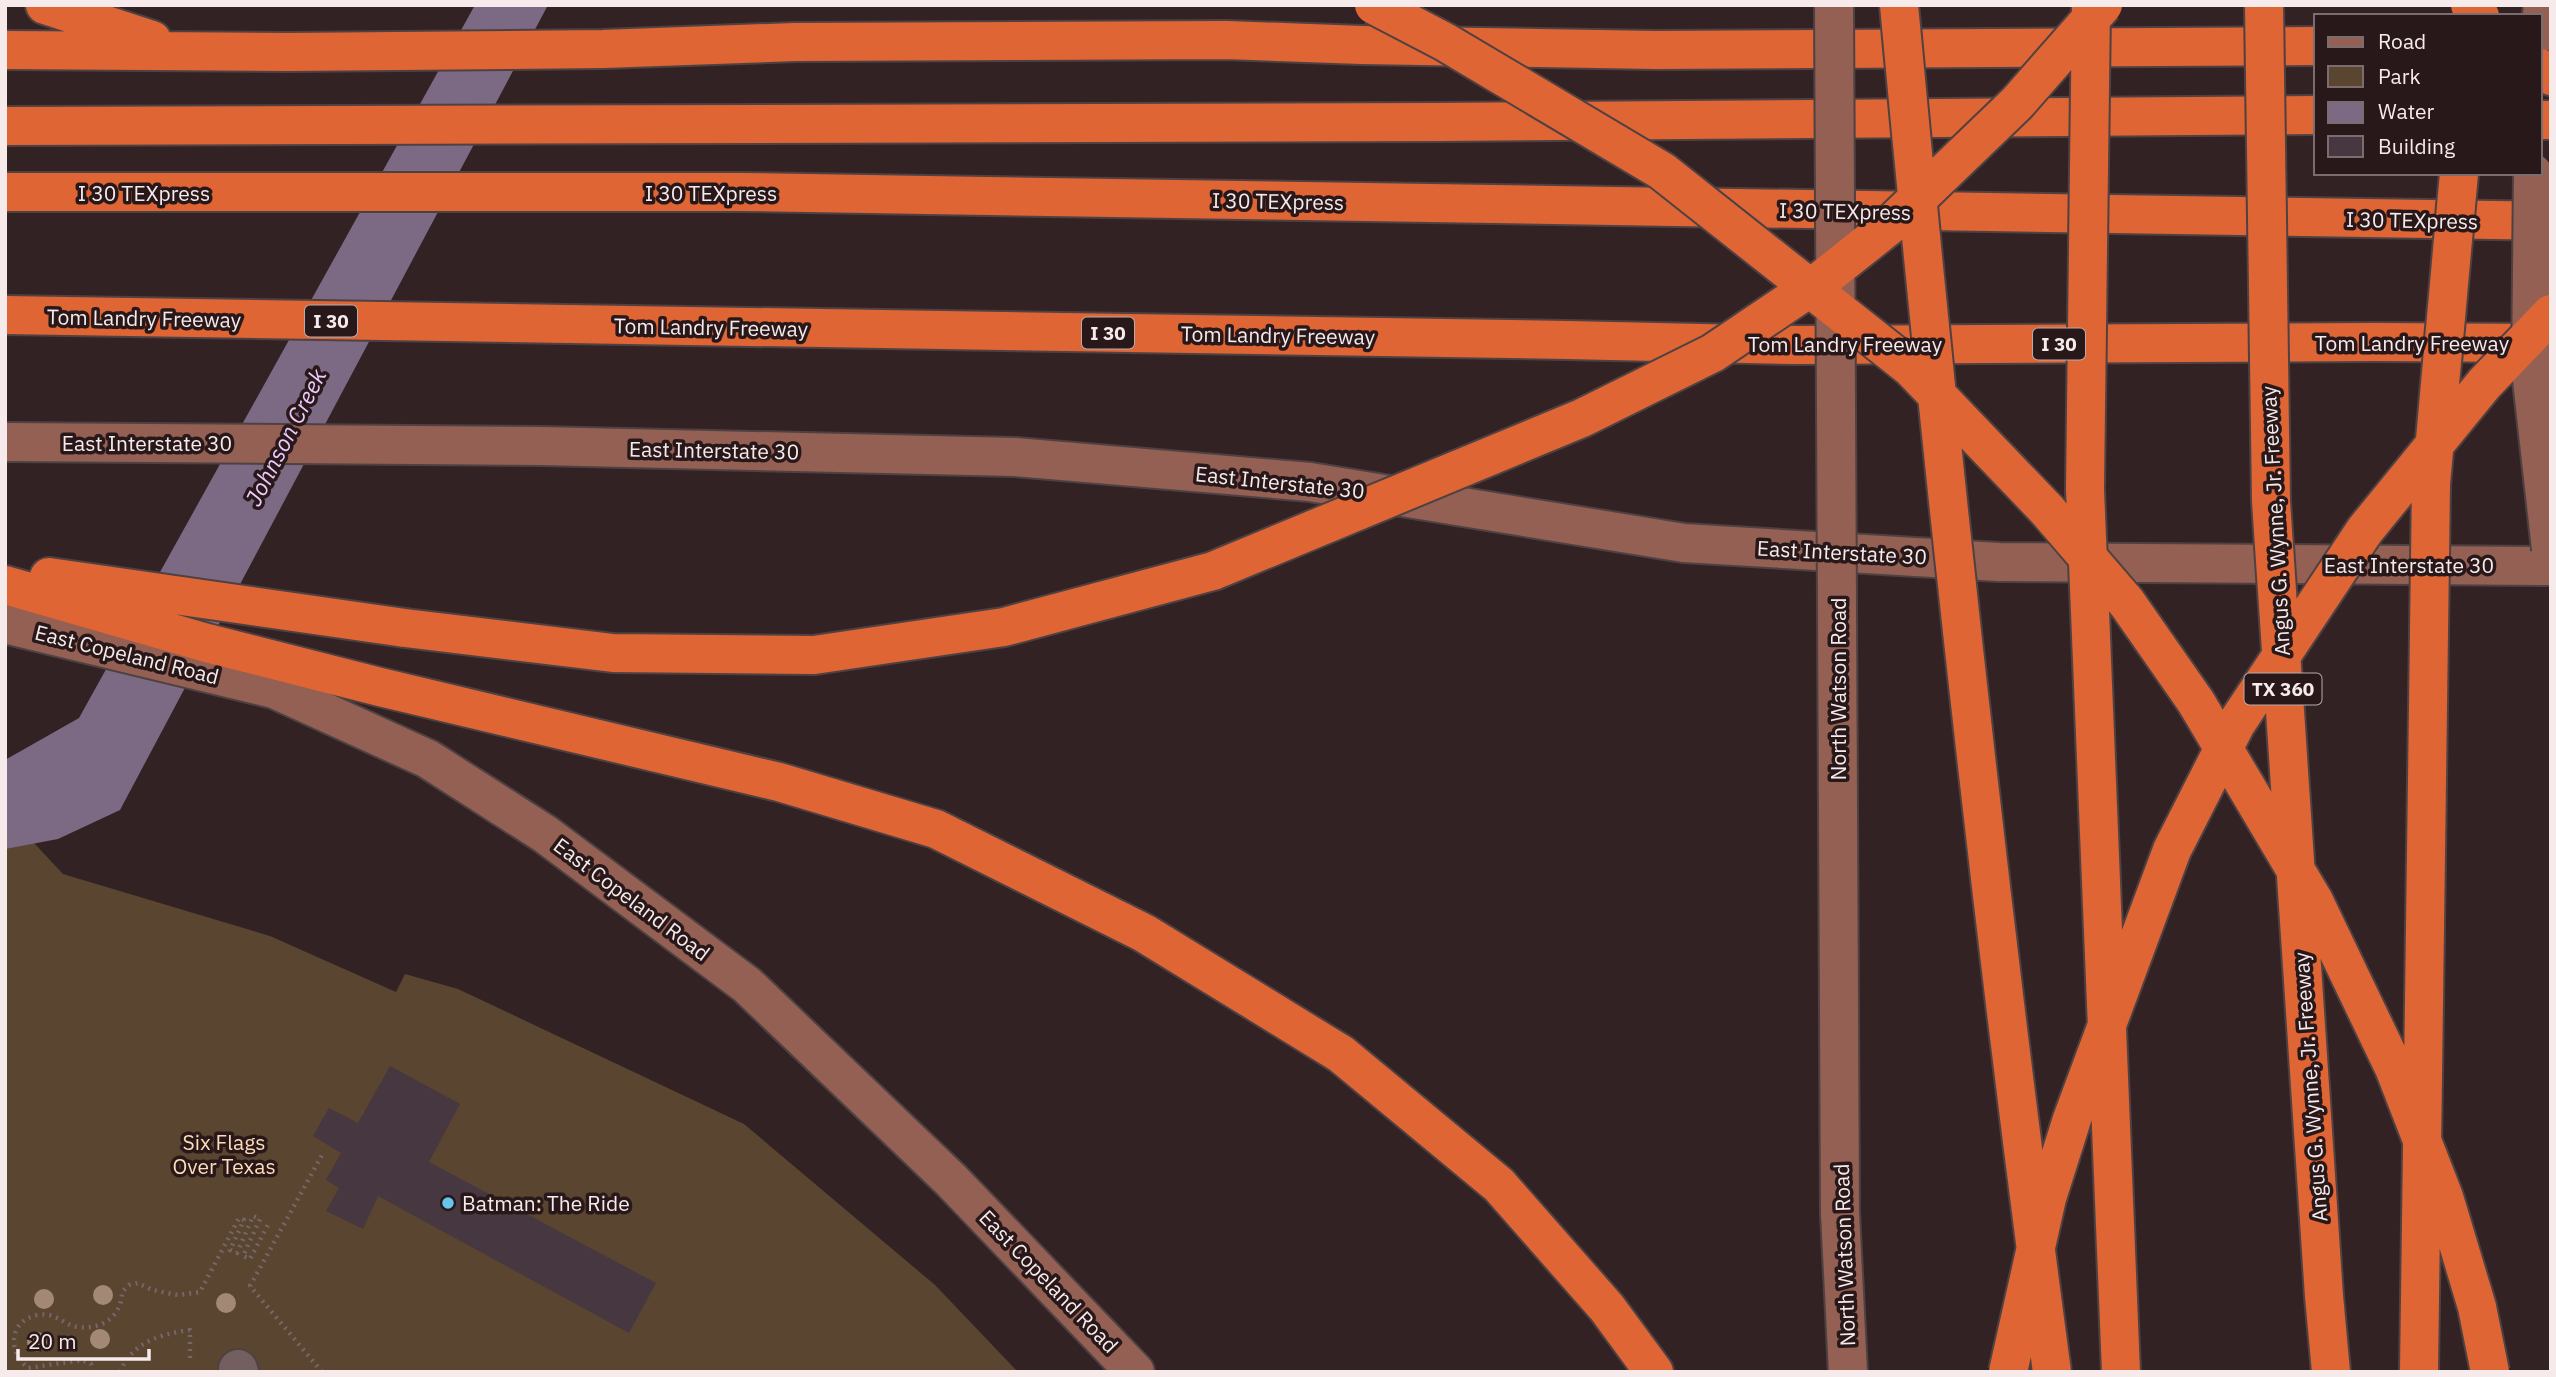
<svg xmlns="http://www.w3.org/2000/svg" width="2556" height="1377" font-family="'IBM Plex Sans',sans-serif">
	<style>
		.green { fill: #594530 }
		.water { fill: #7c6a85 }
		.building { fill: #473740 }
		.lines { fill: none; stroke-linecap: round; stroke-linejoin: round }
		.street-casing { stroke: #4f4142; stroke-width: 42 }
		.secondary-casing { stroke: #4f4142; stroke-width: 42 }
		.highway-casing { stroke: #4f4142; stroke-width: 42 }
		.path { stroke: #766668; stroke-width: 4.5; stroke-dasharray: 2 5; stroke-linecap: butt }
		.street { stroke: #735e60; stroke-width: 38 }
		.secondary { stroke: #936053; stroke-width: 38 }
		.highway { stroke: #df6535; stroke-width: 38 }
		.secondary-bridge-casing { stroke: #4f4142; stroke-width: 42; stroke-linecap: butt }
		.highway-bridge-casing { stroke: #4f4142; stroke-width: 42; stroke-linecap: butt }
		.secondary-bridge { stroke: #936053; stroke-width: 38 }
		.highway-bridge { stroke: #df6535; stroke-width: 38 }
		.tree { fill: #a38875 }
		.poi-dot { fill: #66c4ef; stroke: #29181a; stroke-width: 2.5 }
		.labels { text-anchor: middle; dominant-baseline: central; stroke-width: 7; stroke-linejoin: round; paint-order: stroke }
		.shield { fill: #29181a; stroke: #b8abac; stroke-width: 2 }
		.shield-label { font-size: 19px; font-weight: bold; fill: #f6eaeb }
		.street-label { font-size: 21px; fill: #f6eaeb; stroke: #29181a }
		.park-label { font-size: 21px; fill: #ffdcb8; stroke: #29181a }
		.poi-label { font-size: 21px; fill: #f6eaeb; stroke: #29181a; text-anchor: start }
		.water-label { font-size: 23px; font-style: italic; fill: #eccafc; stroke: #29181a }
	</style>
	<rect width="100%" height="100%" fill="#332224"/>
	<!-- green -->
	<path class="green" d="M5 812 63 874 270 936 396 992 405 974 458 989 744 1124 935 1285 1018 1372H5Z"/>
	<!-- water -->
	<path class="water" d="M475 5H548L120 810 58 839 5 849V760L79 718Z"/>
	<!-- building -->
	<path class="building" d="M390 1066 460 1104 429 1162 656 1283 629 1333 378 1196 363 1229 326 1211 339 1188 326 1180 341 1153 313 1136 329 1108 358 1123Z"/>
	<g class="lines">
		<!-- street casing -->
		<g class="street-casing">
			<path id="street" d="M238 1369 239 1372"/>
		</g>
		<!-- secondary casing -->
		<g class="secondary-casing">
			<path id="secondary" d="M2540 33 2543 5
				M5 442 541 446 1015 457 1310 482 1684 543 1999 562 2551 566
				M5 624 274 689 428 759 545 834 747 985 951 1180 1135 1372
				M1840 1213 1848 1372"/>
		</g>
		<!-- highway casing -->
		<g class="highway-casing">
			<path id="highway" d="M45 5 152 40
				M5 50 287 52 603 49 795 42 1226 40 1362 45 1656 50 2316 46
				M2540 68 2551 76
				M2540 120H2551
				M5 126 1438 122 2316 115
				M5 192H741L2551 221
				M5 315 1567 340 1795 345 2375 342 2551 343
				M49 577 405 628
				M5 585 207 643 380 687 779 782 936 829 1144 933 1341 1054 1499 1185 1607 1308 1654 1372"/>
		</g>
		<!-- path -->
		<path class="path" d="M93 1372 91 1364 82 1360 28 1368C7 1351 9 1320 38 1315 57 1312 63 1325 78 1327 102 1330 122 1316 122 1292L129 1285 138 1283 152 1290 178 1295 200 1292 239 1218 244 1220 230 1250 237 1253 253 1216 260 1219 243 1256 250 1259 270 1221
			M120 1372C132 1342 161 1334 190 1330V1363
			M322 1372 250 1286 322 1155"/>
		<!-- street -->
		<use href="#street" class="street"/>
		<!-- secondary -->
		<use href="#secondary" class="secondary"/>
		<!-- highway -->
		<use href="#highway" class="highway"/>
		<!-- secondary-bridge casing -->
		<g class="secondary-bridge-casing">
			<path id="secondary-bridge" d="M1834 5 1840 1213
				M2533 173 2531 371 2551 549"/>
		</g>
		<!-- highway-bridge casing -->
		<g class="highway-bridge-casing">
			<path id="highway-bridge" d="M1374 5 1445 42 1662 171 1911 368 2047 510 2127 603 2196 702 2314 901 2394 1068 2444 1197 2477 1307 2490 1372
				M1899 5C1941 462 1991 917 2052 1372
				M2264 5 2271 501 2324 1296 2331 1372
				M2470 5 2480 16
				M2091 7 2085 489 2121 1372
				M405 628 613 653 814 655 1004 627 1213 571 1582 418 1713 353 1820 281 1889 226 2017 103 2103 5
				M2008 1372 2047 1198 2072 1119 2172 850 2236 724 2365 530 2484 384 2551 314
				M2419 1372 2431 484 2459 173"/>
		</g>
		<!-- secondary-bridge -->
		<use href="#secondary-bridge" class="secondary-bridge"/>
		<!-- highway-bridge -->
		<use href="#highway-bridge" class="highway-bridge"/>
	</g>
	<!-- trees -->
	<g class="tree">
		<circle cx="103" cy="1295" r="10"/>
		<circle cx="44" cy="1299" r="10"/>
		<circle cx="226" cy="1303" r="10"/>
		<circle cx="100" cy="1339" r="10"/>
		<circle cx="37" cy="1342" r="10"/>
	</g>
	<!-- markers -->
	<circle class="poi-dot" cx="448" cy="1203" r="7"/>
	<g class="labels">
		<!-- shield labels -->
		<g class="shield">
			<rect x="305" y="305.5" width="52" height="31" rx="5"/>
			<rect x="1082" y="317.5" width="52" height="31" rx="5"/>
			<rect x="2033" y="328.5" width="52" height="31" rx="5"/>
			<rect x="2244.5" y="673.5" width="77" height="31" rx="5"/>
		</g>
		<g class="shield-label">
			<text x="331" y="321">I 30</text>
			<text x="1108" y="333">I 30</text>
			<text x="2059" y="344">I 30</text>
			<text x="2283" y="689">TX 360</text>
		</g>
		<!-- street labels -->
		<g class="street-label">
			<text x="144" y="193">I 30 TEXpress</text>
			<text x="711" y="193">I 30 TEXpress</text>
			<text transform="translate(1278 201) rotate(1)">I 30 TEXpress</text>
			<text transform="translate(1845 211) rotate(1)">I 30 TEXpress</text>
			<text transform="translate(2412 220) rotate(1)">I 30 TEXpress</text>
			<text transform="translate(144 318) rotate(1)">Tom Landry Freeway</text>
			<text transform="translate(711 327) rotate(1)">Tom Landry Freeway</text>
			<text transform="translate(1278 335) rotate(1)">Tom Landry Freeway</text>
			<text x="2412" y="343">Tom Landry Freeway</text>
			<text x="1845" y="344">Tom Landry Freeway</text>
			<text x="147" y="443">East Interstate 30</text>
			<text transform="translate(714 450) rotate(1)">East Interstate 30</text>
			<text transform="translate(1280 482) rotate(6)">East Interstate 30</text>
			<text transform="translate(2275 521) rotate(-93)">Angus G. Wynne, Jr. Freeway</text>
			<text transform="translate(1842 552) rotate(3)">East Interstate 30</text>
			<text x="2409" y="565">East Interstate 30</text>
			<text transform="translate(127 654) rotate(14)">East Copeland Road</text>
			<text transform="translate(1838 689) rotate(-90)">North Watson Road</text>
			<text transform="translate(632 899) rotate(37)">East Copeland Road</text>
			<text transform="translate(2310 1087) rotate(-94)">Angus G. Wynne, Jr. Freeway</text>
			<text transform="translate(1844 1255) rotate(-92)">North Watson Road</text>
			<text transform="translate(1049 1281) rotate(46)">East Copeland Road</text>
		</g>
		<!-- park labels -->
		<g class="park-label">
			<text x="224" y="1142">Six Flags<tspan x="224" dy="24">Over Texas</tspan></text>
		</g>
		<!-- poi labels -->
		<g class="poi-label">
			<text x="462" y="1203">Batman: The Ride</text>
		</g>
		<!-- water labels -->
		<g class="water-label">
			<text transform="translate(285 437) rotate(-63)">Johnson Creek</text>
		</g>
	</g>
	<!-- border -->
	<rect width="2556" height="1377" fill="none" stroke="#f6eaeb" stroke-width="14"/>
	<!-- legend -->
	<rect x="2314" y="14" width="228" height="161" fill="#29181a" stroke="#7b6c6e" stroke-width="2"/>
	<rect x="2328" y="37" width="35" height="10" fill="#936053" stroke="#7b6c6e" stroke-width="2"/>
	<text x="2378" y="49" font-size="21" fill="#f6eaeb">Road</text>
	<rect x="2328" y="66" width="35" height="21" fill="#594530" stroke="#7b6c6e" stroke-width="2"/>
	<text x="2378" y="84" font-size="21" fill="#f6eaeb">Park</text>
	<rect x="2328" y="102" width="35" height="21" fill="#7c6a85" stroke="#7b6c6e" stroke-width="2"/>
	<text x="2378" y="119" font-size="21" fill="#f6eaeb">Water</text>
	<rect x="2328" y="136" width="35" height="21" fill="#473740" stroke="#7b6c6e" stroke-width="2"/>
	<text x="2378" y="154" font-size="21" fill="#f6eaeb">Building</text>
	<!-- scale -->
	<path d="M18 1349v10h131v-10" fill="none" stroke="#f6eaeb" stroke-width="3.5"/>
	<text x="28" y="1349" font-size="21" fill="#f6eaeb" stroke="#29181a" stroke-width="5" paint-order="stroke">20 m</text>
</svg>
